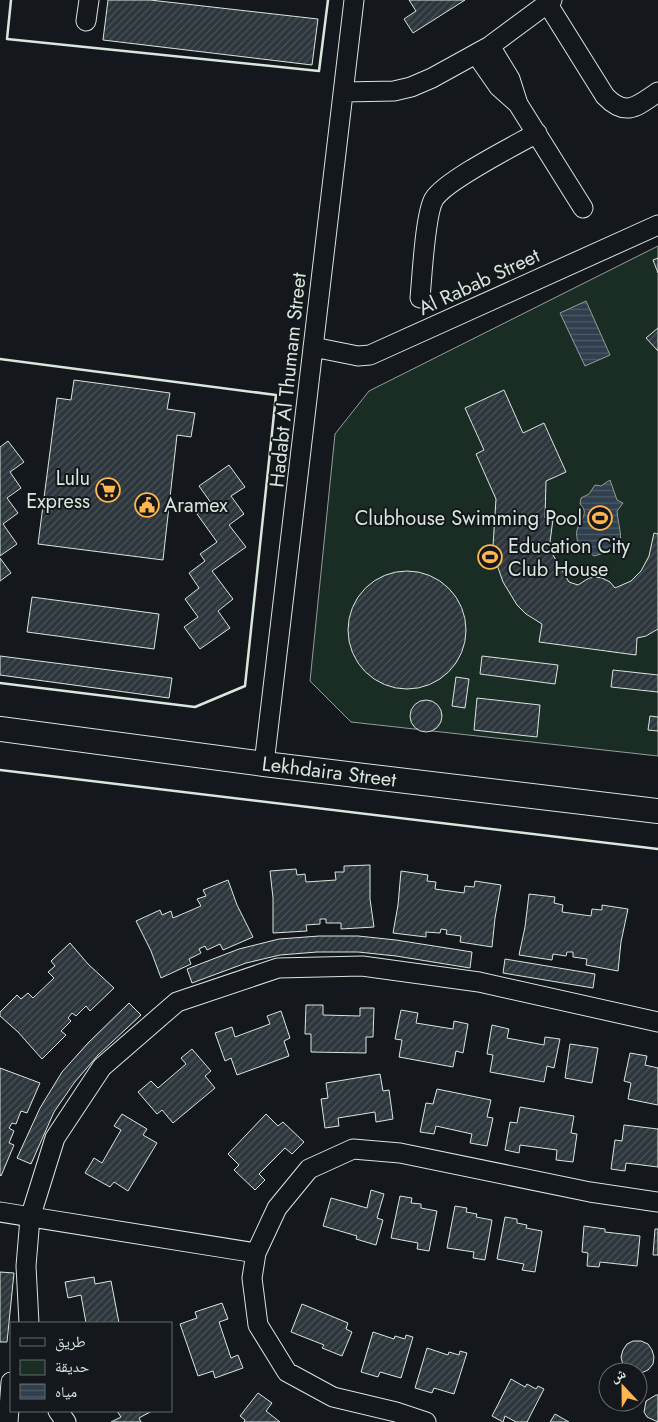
<svg xmlns="http://www.w3.org/2000/svg" width="658" height="1422" font-family="Jost,'Noto Naskh Arabic',sans-serif">
	<style>
		.green { fill: #1a2d24; stroke: #939e99 }
		.water { fill: url(#water-rules); stroke: #939e99 }
		.building { fill: url(#building-hatch); stroke: #d8e6dc }
		.lines { fill: none; stroke-linecap: round; stroke-linejoin: round }
		.minor-casing { stroke: #d8e6dc; stroke-width: 21 }
		.tertiary-casing { stroke: #d8e6dc; stroke-width: 26 }
		.minor { stroke: #14181c; stroke-width: 19 }
		.tertiary { stroke: #14181c; stroke-width: 24 }
		.wall { stroke: #d8e6dc; stroke-width: 2.5 }
		.labels { text-anchor: middle; dominant-baseline: central; stroke-width: 4; stroke-linejoin: round; paint-order: stroke }
		.street-label { font-size: 20px; fill: #d8e6dc; stroke: #14181c }
		.poi-label { font-size: 20px; fill: #d8e6dc; stroke: #14181c; text-anchor: end }
	</style>
	<defs>
		<pattern id="water-rules" width="6" height="5" patternUnits="userSpaceOnUse" patternTransform="scale(1.25)"><rect width="6" height="5" fill="#2f3f4d"/><path d="M0 2.5h6" fill="none" stroke="#4c5b66"/></pattern>
		<pattern id="building-hatch" width="6" height="6" patternUnits="userSpaceOnUse" patternTransform="scale(1.25)"><rect width="6" height="6" fill="#2c363c"/><path d="M-1 1l2-2M0 6l6-6M5 7l2-2" fill="none" stroke="#4a5358"/></pattern>
	</defs>
	<rect width="100%" height="100%" fill="#14181c"/>
	<!-- green -->
	<path class="green" d="M658 246V756L351 722 310 681 335 434 369 391Z"/>
	<!-- water -->
	<path class="water" d="M586 301 610 355 585 366 560 313Z
		M610 480 617 500 623 503 617 511C620 541 630 546 594 556L578 543C577 539 576 534 577 530 580 519 590 514 580 504L581 498 589 494 595 485 601 486Z"/>
	<!-- building -->
	<path class="building" d="M108 0H150L318 19 312 65 103 40Z
		M409 0H465L413 33 404 19 416 11Z
		M658 258V273L653 260Z
		M658 328V351L646 338Z
		M74 380 170 393 167 409 195 413 191 437 177 435 163 560 38 544 57 398 71 400Z
		M504 390 523 433 544 423 566 472 546 481 545 518 553 519 550 542 553 555 569 582 578 585 589 578 596 577 602 578 610 582 615 588 631 581 641 571 649 556 654 533 658 534V629L646 636 637 638 636 655 539 642 542 624 526 614 517 605 503 582 495 559 493 546 496 499 476 454 484 450 465 408Z
		M8 441 24 462 10 472 21 488 7 498 18 513 3 524 17 544 0 556V447Z
		M229 465 245 487 231 496 244 514 229 525 246 547 212 571 233 599 218 611 230 628 200 649 184 627 198 617 185 599 199 588 189 573 205 561 200 554 217 542 197 514 211 503 199 486Z
		M0 558 11 573 0 581Z
		M348 630a59 59 0 1 1 118 0a59 59 0 1 1-118 0Z
		M32 597 159 614 154 649 27 632Z
		M0 656 172 678 169 698 0 675Z
		M482 656 558 665 555 684 480 674Z
		M613 670 658 675V692L611 687Z
		M456 677 469 679 465 708 452 706Z
		M477 698 540 705 537 737 474 730Z
		M410 716a16 16 0 1 1 32 0a16 16 0 1 1-32 0Z
		M650 716 658 717V731L648 730Z
		M370 865V899L374 927 341 929V923H326V919H320V924L306 925 307 931 273 933V898L270 871 296 869 297 875 305 874 306 882 336 880 335 872H344V866Z
		M401 871 428 875 427 881 436 882 435 889 464 893 465 886 474 887 475 881 501 885 495 918 492 947 460 942 461 936 446 934 447 930 441 929 440 933 426 932V937L393 933 398 905Z
		M228 880 237 905 253 937 223 950 220 944 207 950 205 946 199 949 201 953 189 959 191 964 161 978 151 951 136 921 160 910 162 915 171 911 173 918 201 906 197 899 206 896 203 890Z
		M529 894 555 897 554 903 563 905 562 912 591 916 592 909 602 910V905L628 909 621 942 618 971 586 965 587 959 573 957V952H567L566 956 553 954 552 960 519 955 525 927Z
		M319 936H358L396 940 472 952 470 968 396 956 358 952H317L280 955 246 963 192 983 187 969 239 949 279 939Z
		M70 943 88 964 114 988 90 1011 86 1006 76 1016 72 1013 68 1018 71 1021 61 1031 66 1035 42 1059 18 1032 0 1016V1012L17 995 21 999 28 993 33 998 54 978 48 972 55 966 51 961Z
		M505 959 595 974 593 988 503 973Z
		M129 1003 141 1015 98 1055 74 1083 54 1112 31 1164 17 1158 40 1108 62 1072 88 1043Z
		M306 1005H323V1015L360 1016V1008H374L373 1037H366V1053L311 1052V1034H305Z
		M401 1010 418 1013 416 1023 453 1029 454 1021 468 1024 463 1053 456 1051 453 1067 399 1057 402 1040 395 1039Z
		M281 1011 290 1038 284 1041 289 1056 237 1075 231 1058 225 1061 215 1033 232 1027 235 1037 270 1024 267 1016Z
		M492 1025 509 1029 507 1038 544 1045 545 1037 560 1039 554 1068 547 1066 544 1082 490 1072 493 1055 487 1054Z
		M570 1044 598 1048 592 1083 565 1078Z
		M192 1049 211 1071 205 1076 215 1088 173 1123 162 1110 157 1114 138 1092 151 1081 158 1088 186 1064 181 1058Z
		M630 1053 647 1056 645 1065 658 1068V1105L628 1099 631 1083 624 1081Z
		M0 1068 40 1083 27 1113 21 1111 16 1124 12 1123 9 1128 14 1131 9 1143 14 1145 1 1176 0 1175Z
		M380 1074 383 1091 389 1090 393 1119 376 1122 375 1112 338 1118 339 1126 325 1128 321 1099 328 1098 326 1083Z
		M437 1089 491 1100 487 1117 493 1118 487 1146 470 1143 472 1134 436 1126 434 1134 420 1132 426 1103 433 1104Z
		M520 1107 574 1116 571 1133 577 1134 573 1162 556 1160 557 1150 520 1145 519 1153 505 1150 510 1122 517 1123Z
		M122 1114 147 1129 143 1135 157 1143 128 1191 114 1182 110 1187 85 1173 94 1158 102 1163 121 1130 114 1126Z
		M266 1114 278 1126 283 1122 304 1142 292 1154 285 1148 259 1174 265 1180 255 1190 234 1170 239 1165 228 1154Z
		M624 1125 658 1129V1167L626 1163 625 1171 611 1169 615 1140 622 1141Z
		M371 1190 384 1194 377 1218 383 1220 376 1245 356 1239 357 1236 323 1226 331 1198 367 1208Z
		M400 1196 412 1198 411 1203 421 1204V1208L437 1211 429 1251 417 1249 418 1243 391 1238Z
		M455 1206 467 1208 466 1212 477 1214 476 1217 492 1220 485 1260 473 1258 474 1252 447 1248Z
		M505 1217 517 1219V1223L527 1225 526 1228 542 1231 535 1272 522 1270 524 1264 497 1259Z
		M584 1226 605 1229V1232L640 1236 637 1266 600 1262 599 1267 587 1266 588 1253 582 1252Z
		M655 1229H658V1255H653Z
		M0 1272 14 1273 7 1342H0Z
		M94 1277 95 1284 111 1281 119 1323H86L81 1295 68 1298 65 1282Z
		M222 1303 228 1319 219 1322 231 1358 238 1355 243 1368 215 1378 213 1371 198 1376 180 1324 197 1318 195 1312Z
		M302 1304 348 1323 346 1329 352 1332 342 1356 322 1348 324 1345 291 1332Z
		M373 1332 394 1339 395 1336 405 1339 406 1335 413 1337 401 1378 380 1372 378 1377 361 1372Z
		M633 1341H641L648 1344 652 1350 654 1357 653 1364 648 1370 641 1373 631 1372 623 1365 621 1357 623 1350 627 1344Z
		M427 1348 448 1355 449 1352 459 1355 460 1351 467 1353 454 1394 434 1388 432 1393 415 1388Z
		M511 1379 525 1387 527 1384 536 1389 538 1386 544 1389 527 1422H516L505 1416 503 1422 492 1416Z
		M258 1393 272 1403 266 1411 280 1422H244L245 1420 240 1416Z
		M656 1395H658V1422L647 1417 644 1412 646 1401Z
		M117 1411H152L139 1418 141 1422H111L121 1417Z
		M555 1414 569 1422H550Z"/>
	<g class="lines">
		<!-- minor casing -->
		<g class="minor-casing">
			<path id="minor" d="M547 3 605 96C626 118 637 106 658 92
				M86 21 89 0
				M490 46 510 79 518 104 583 208
				M476 54 499 87 517 103
				M344 92 394 91 411 87 432 78 490 46 552 0
				M420 298C422 278 425 214 434 199 446 180 514 146 537 133
				M313 347 358 356 370 355 658 225
				M264 764 354 0
				M0 1212 256 1253
				M29 1323 26 1266 30 1218 55 1138 102 1067 177 1002 278 968 362 966 479 982 658 1022
				M58 1411 66 1422
				M8 1422 11 1382
				M426 1422 396 1412 333 1397 287 1372 258 1325 252 1278 256 1253 277 1208 309 1169 353 1149 400 1153 590 1192 658 1202"/>
		</g>
		<!-- tertiary casing -->
		<g class="tertiary-casing">
			<path id="tertiary" d="M0 729 264 764 658 811"/>
		</g>
		<!-- minor -->
		<use href="#minor" class="minor"/>
		<!-- tertiary -->
		<use href="#tertiary" class="tertiary"/>
		<!-- wall -->
		<path class="wall" d="M11 0 7 39 319 71 328 0
			M0 359 276 395 245 686 195 707 0 683
			M0 770 658 849"/>
	</g>
	<!-- icons -->
	<defs>
		<g id="supermarket-ring" transform="scale(1.25)"><circle r="9.5" fill="#14181c" stroke="#ffb74d" stroke-width="1.5"/><path d="M-6-5.5h2.5l.6 2H6L4.5 2H-2.5L-4.4-4H-6ZM-1.5 3.2a1.3 1.3 0 1 0 .1 0ZM3 3.2a1.3 1.3 0 1 0 .1 0Z" fill="#ffb74d"/></g>
		<g id="civic-ring" transform="scale(1.25)"><circle r="9.5" fill="#14181c" stroke="#ffb74d" stroke-width="1.5"/><path d="M-.6-6.5H3V-4.5H.6V-3L4-1V1h2V6H-6V1h2V-1L-.6-3ZM-1.2 2.5V6h2.4V2.5Z" fill="#ffb74d"/></g>
		<g id="stadium-ring" transform="scale(1.25)"><circle r="9.5" fill="#14181c" stroke="#ffb74d" stroke-width="1.5"/><path d="M0-5a6.5 5 0 1 0 0 10a6.5 5 0 1 0 0-10ZM-3.5-1.8h7v3.6h-7Z" fill="#ffb74d"/></g>
	</defs>
	<g fill-rule="evenodd">
		<use href="#supermarket-ring" x="108" y="490"/>
		<use href="#civic-ring" x="147" y="505"/>
		<use href="#stadium-ring" x="600" y="518"/>
		<use href="#stadium-ring" x="490" y="557"/>
	</g>
	<g class="labels">
		<!-- street labels -->
		<g class="street-label">
			<text transform="translate(479 282) rotate(-25)">Al Rabab Street</text>
			<text transform="translate(288 380) rotate(-84)">Hadabt Al Thumam Street</text>
			<text transform="translate(329 772) rotate(7)">Lekhdaira Street</text>
		</g>
		<!-- poi labels -->
		<g class="poi-label">
			<text x="90" y="478">Lulu<tspan x="90" dy="23">Express</tspan></text>
			<text x="164" y="505" text-anchor="start">Aramex</text>
			<text x="582" y="518">Clubhouse Swimming Pool</text>
			<text x="508" y="546" text-anchor="start">Education City<tspan x="508" dy="23">Club House</tspan></text>
		</g>
	</g>
	<!-- legend -->
	<rect x="10" y="1322" width="162" height="90" fill="#14181c" stroke="#626a69"/>
	<rect x="20" y="1338" width="25" height="8" fill="#14181c" stroke="#626a69"/>
	<text x="55" y="1347" font-size="15" fill="#d8e6dc">طريق</text>
	<rect x="20" y="1360" width="25" height="15" fill="#1a2d24" stroke="#626a69"/>
	<text x="55" y="1372" font-size="15" fill="#d8e6dc">حديقة</text>
	<rect x="20" y="1384" width="25" height="15" fill="url(#water-rules)" stroke="#626a69"/>
	<text x="55" y="1397" font-size="15" fill="#d8e6dc">مياه</text>
	<!-- north arrow -->
	<g transform="translate(623 1387) rotate(338)"><circle r="24" fill="#14181c" stroke="#626a69"/>
	<path d="M0-4L9 19L0 12L-9 19Z" fill="#ffb74d"/>
	<text y="-8" font-size="14" font-weight="bold" text-anchor="middle" fill="#d8e6dc">ش</text>
	</g>
</svg>
